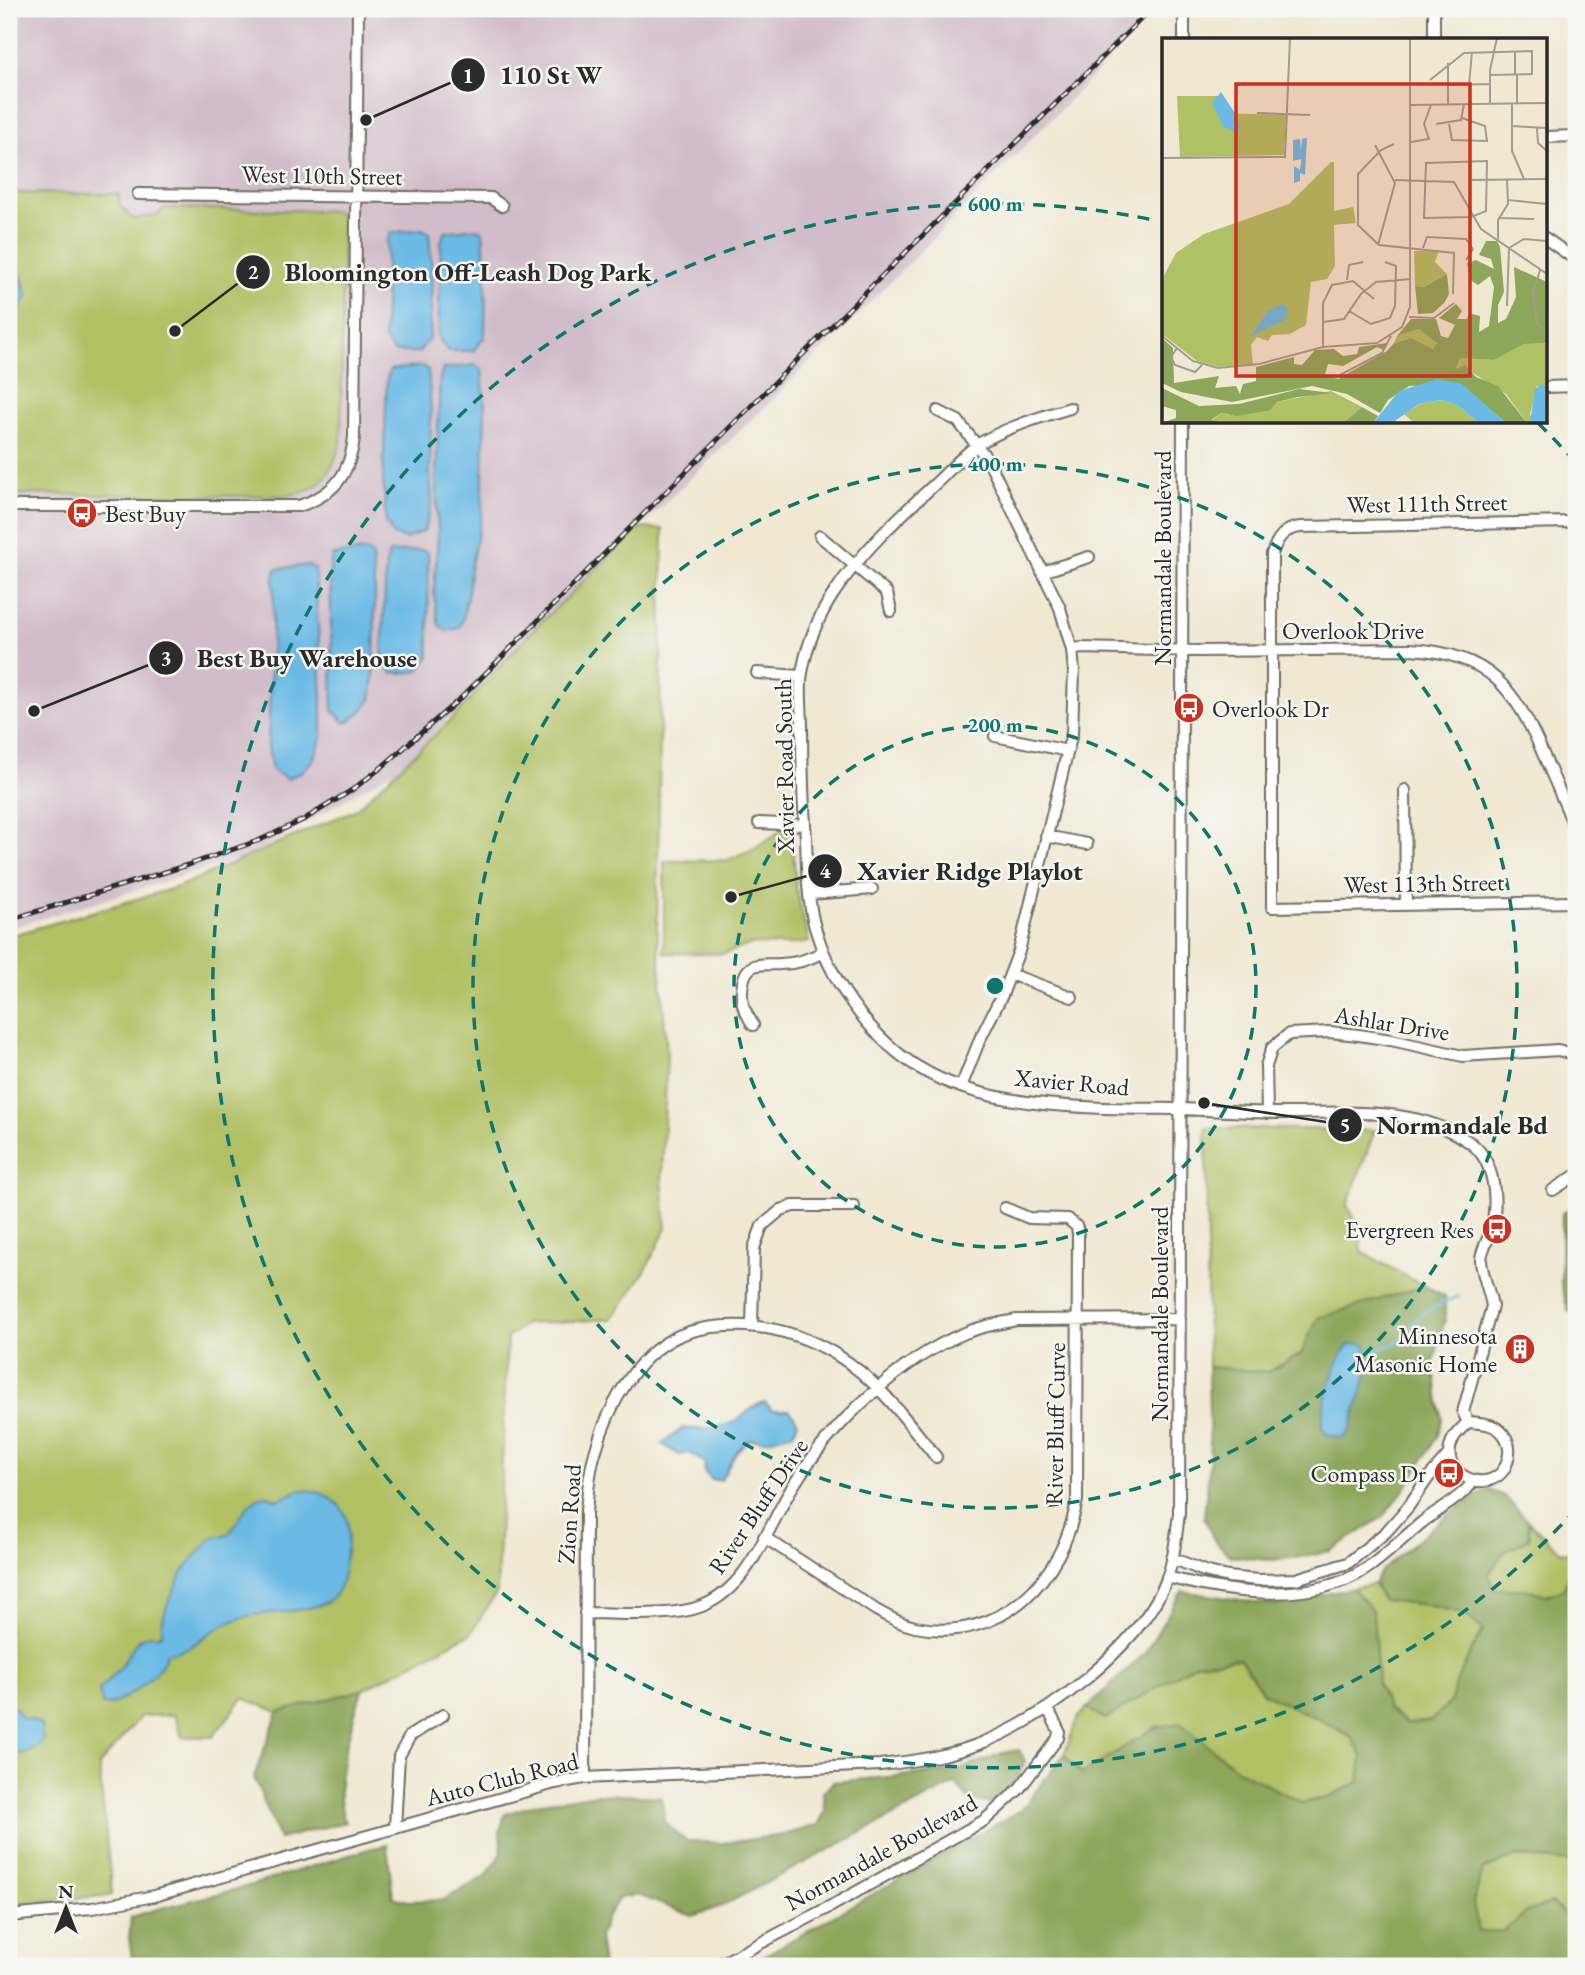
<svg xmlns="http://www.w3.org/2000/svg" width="1585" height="1975" font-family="'EB Garamond',serif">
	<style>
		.industrial { fill: #d1bdc9 }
		.green { fill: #b0c064; stroke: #6e7648; stroke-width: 2 }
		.forest { fill: #8ca65a; stroke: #5c6842; stroke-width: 2 }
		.water { fill: #6bbae5; stroke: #4b7288; stroke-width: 2 }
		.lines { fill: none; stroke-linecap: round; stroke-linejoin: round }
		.stream { stroke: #6bbae5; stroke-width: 2.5 }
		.minor-casing { stroke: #706d65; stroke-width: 14 }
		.minor { stroke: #fff; stroke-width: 10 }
		.rail-casing { stroke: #2b2b2b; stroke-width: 5 }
		.rail { stroke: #f6f6f2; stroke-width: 2.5; stroke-dasharray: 8; stroke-linecap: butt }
		.ring { fill: none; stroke: #0f766e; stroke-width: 3.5; stroke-dasharray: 12 9 }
		.labels { text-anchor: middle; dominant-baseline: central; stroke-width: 5; stroke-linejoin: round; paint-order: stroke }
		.street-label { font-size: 24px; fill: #2b2b2b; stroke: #f6f6f2 }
		.poi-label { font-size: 24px; fill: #2b2b2b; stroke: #f6f6f2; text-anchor: end }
		.inset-road { fill: none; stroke: #a19c8f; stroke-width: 2 }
		.view { fill: #c8321e; fill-opacity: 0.15; stroke: #c8321e; stroke-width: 3.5 }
		.inset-edge { fill: none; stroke: #2b2b2b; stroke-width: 3.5 }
		.centre { fill: #0f766e; stroke: #f6f6f2; stroke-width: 3.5 }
		.ring-label { font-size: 21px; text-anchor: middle; font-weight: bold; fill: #0f766e; stroke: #f6f6f2; stroke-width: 5; stroke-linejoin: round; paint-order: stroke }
		.leader { fill: none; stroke: #2b2b2b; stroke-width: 2.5 }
		.callout-dot { fill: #2b2b2b; stroke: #f6f6f2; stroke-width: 2.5 }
		.mark-label { font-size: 21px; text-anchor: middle; font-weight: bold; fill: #fff }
		.callout-label { font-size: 26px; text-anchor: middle; font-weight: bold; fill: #2b2b2b; stroke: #f6f6f2; stroke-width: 5; stroke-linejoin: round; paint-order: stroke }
	</style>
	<rect width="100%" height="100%" fill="#f6f6f2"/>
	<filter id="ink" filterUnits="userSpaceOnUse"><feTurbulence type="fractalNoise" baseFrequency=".0143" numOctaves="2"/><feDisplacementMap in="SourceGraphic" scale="14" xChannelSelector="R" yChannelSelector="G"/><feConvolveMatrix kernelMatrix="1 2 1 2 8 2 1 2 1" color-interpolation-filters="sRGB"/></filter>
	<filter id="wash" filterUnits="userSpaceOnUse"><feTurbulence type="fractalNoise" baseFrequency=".00686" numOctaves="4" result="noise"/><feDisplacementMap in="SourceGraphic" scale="28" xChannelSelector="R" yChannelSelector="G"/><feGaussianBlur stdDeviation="1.57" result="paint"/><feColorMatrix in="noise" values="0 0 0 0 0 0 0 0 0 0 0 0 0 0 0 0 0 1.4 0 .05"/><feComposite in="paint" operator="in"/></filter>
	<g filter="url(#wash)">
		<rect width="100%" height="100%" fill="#f0e8d1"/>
		<!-- industrial -->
		<path class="industrial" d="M9 9H1156L1064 106 916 256 771 401 536 627 402 766 249 856 9 928Z"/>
		<!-- green -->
		<path class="green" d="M9 193 119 194 120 206 133 219 157 215 164 208 336 211 343 220 341 442C330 479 320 492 281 496L9 494Z
			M638 528 663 529 657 927 667 1053 662 1178 666 1229 645 1271 612 1319 525 1324 507 1338 497 1592 470 1634 362 1690 278 1712 243 1698 213 1737H182L174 1715 141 1716 99 1765 112 1895 9 1904V936L178 887 355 810 458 713 531 632Z
			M781 831H792L796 888 809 942 787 945 752 944 723 954 664 953V861L728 860 753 849Z
			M1206 1128 1375 1130 1347 1206C1353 1212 1363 1244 1362 1252L1424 1286 1318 1318 1301 1354 1268 1372 1208 1367Z
			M1528 1521 1561 1552 1575 1553 1565 1589 1547 1595 1524 1589H1494L1488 1575 1504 1552 1530 1538Z
			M1374 1584 1383 1600 1427 1605 1465 1614 1483 1630 1472 1649 1458 1678 1451 1701 1431 1721 1407 1724 1388 1709 1378 1684 1373 1613 1353 1588Z
			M1240 1658 1263 1693 1321 1720 1350 1736 1362 1755 1359 1782 1330 1797 1302 1803 1238 1770 1219 1754 1156 1727 1082 1774 1064 1755 1078 1717 1087 1708 1105 1719 1196 1663Z
			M1516 1856 1576 1863V1956L1571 1952 1566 1915 1527 1912 1503 1931 1478 1932 1473 1902 1483 1870Z"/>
		<!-- forest -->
		<path class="forest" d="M1576 1206V1318L1568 1310 1561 1284 1562 1213Z
			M1424 1286 1445 1296V1319L1433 1365 1442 1420 1438 1435 1407 1486 1383 1517 1330 1551 1294 1558 1269 1560 1230 1556 1214 1540 1204 1516 1210 1462 1208 1367 1268 1372 1301 1354 1318 1318Z
			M1489 1490 1504 1496 1528 1521 1530 1538 1504 1552 1488 1575 1494 1589H1524L1547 1595 1564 1589 1575 1553 1576 1554V1863L1516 1856 1483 1870 1473 1902 1478 1932 1503 1931 1527 1912 1551 1903 1566 1915 1571 1952 1576 1956V1966H746L1021 1810 1064 1755 1082 1774 1156 1727 1180 1723 1238 1770 1302 1803 1330 1797 1359 1782 1362 1755 1350 1736 1321 1720 1263 1693 1240 1658 1196 1663 1105 1719 1087 1708 1145 1653 1182 1591 1274 1605 1353 1588 1373 1612 1378 1684 1388 1709 1407 1724 1431 1721 1451 1701 1458 1678 1483 1630 1465 1614 1427 1605 1383 1600 1374 1584 1381 1571 1451 1512 1476 1495Z
			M362 1690C351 1727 330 1786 345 1822L279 1839 254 1777 278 1712Z
			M1019 1750 1025 1761C1016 1784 1010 1791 990 1804L969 1799 956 1783 722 1906 692 1916 638 1895 619 1898 607 1917 599 1937 603 1966H133L129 1938 131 1917 161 1908 238 1889 369 1849 387 1845 393 1897 408 1901 443 1900 486 1876 502 1853 500 1832 505 1814 536 1804 596 1794 661 1797 665 1823 686 1841 723 1843 784 1835 818 1825 825 1811 823 1792 833 1782 957 1771 1002 1753Z"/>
		<!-- water -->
		<path class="water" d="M477 228 483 232 486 273 485 336 473 351H448L438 338 441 242 444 232Z
			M423 229 429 233 432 274 430 337 419 352H394L384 339 387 243 390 233Z
			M9 246 14 251 27 296 13 324 9 327Z
			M476 365 482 369 485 410 482 514 470 569 469 585 463 619 459 628 446 631 439 625 434 594 438 533 436 475 440 379 443 369Z
			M423 366 428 370 431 412 430 474 432 503 424 531 405 539 393 535 386 522 383 476 387 380 390 370Z
			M422 550 428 553 429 658 417 672 392 673 382 660 386 564 389 553Z
			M366 551 372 555 375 596 374 678 371 699 360 713 346 723 333 711 330 565 333 555Z
			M309 565 315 569 322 698V737L313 760 301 772 287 779 272 770 268 746 274 579 276 569Z
			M1356 1343 1365 1345 1370 1365 1350 1430 1345 1437C1337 1437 1329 1437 1324 1431 1316 1421 1333 1371 1339 1360 1341 1355 1345 1350 1348 1345Z
			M765 1402 772 1410H790L798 1422 793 1433 768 1440H749L737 1451 721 1480H712L704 1472 705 1463 690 1453 679 1455 662 1444 683 1428C701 1430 721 1430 737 1420 747 1413 753 1405 765 1402Z
			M299 1490C323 1489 347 1503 348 1528 349 1539 346 1549 345 1560 342 1575 343 1588 331 1599 317 1612 269 1612 248 1616 238 1619 228 1622 219 1628 198 1639 194 1650 167 1653 164 1658 164 1664 159 1668 148 1682 120 1706 102 1705L99 1690 121 1667 132 1648 140 1639 150 1635H160L162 1633V1623L167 1605 181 1575 189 1563 213 1537 228 1535C238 1524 249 1494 268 1496 271 1497 275 1499 278 1500Z
			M9 1706 16 1708 22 1718 34 1720 41 1725 43 1740C37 1752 21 1756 9 1752Z"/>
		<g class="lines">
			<!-- stream -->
			<path class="stream" d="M1367 1354 1398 1342 1407 1335 1418 1317 1433 1308 1459 1296"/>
		</g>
	</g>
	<g filter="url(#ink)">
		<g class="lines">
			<!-- minor casing -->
			<g class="minor-casing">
				<path id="minor" d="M1184 9V40
					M1434 9V40
					M1545 137 1576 136
					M138 194 491 198 502 206
					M1545 238 1576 260
					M1545 387 1576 386
					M1070 408C1043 416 998 430 976 446 961 457 948 472 935 484 898 518 862 551 834 593 818 617 807 644 802 673 799 690 802 710 802 728 802 764 803 801 806 838 807 866 807 896 814 924 823 957 839 987 860 1014 876 1034 896 1054 918 1067 987 1111 1100 1108 1179 1109 1216 1110 1252 1113 1289 1113 1350 1113 1420 1106 1472 1144 1496 1163 1498 1203 1491 1231 1488 1240 1481 1251 1481 1260 1481 1272 1490 1292 1492 1306L1463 1412 1468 1422
					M938 411 958 421 988 460 1060 608 1072 650 1074 671 1072 733 1019 951 1002 995 980 1039 961 1087
					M9 506H299C335 494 350 474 354 437L358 9
					M1576 522 1300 527C1283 529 1277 539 1272 554V907L1576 902
					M820 536 887 593 891 611
					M1042 572 1089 557
					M1072 650 1081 648 1198 651 1410 649C1489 653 1515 688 1544 756 1555 781 1566 806 1576 831
					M757 673 801 676
					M995 736 1068 751
					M1405 790 1406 905
					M759 823 805 825
					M1046 836 1087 844
					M810 894 872 889
					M1010 974 1072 997
					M753 1025C750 1019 745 1012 743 1005 741 994 741 971 754 966 762 963 773 965 781 964 796 964 810 959 823 952
					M1267 1113 1266 1066 1272 1048 1289 1034 1330 1032 1359 1035 1391 1040 1463 1056 1558 1050 1576 1055
					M1553 1190 1576 1175
					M752 1326 754 1248 762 1226 781 1210 793 1206H854
					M1468 1422C1482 1423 1498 1423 1506 1438 1509 1444 1510 1452 1508 1459 1498 1501 1434 1477 1453 1439 1456 1433 1463 1427 1468 1422Z
					M764 1537 876 1610C888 1617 901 1624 915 1627 1001 1644 1063 1580 1077 1500L1078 1233 1077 1227 1068 1219 1029 1218 1005 1208
					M1172 1558 1204 1571 1228 1577 1258 1580 1296 1579 1348 1563 1386 1532 1408 1507 1428 1478 1450 1453
					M1167 1577C1228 1593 1310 1606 1366 1569 1385 1556 1402 1539 1420 1524 1438 1509 1459 1500 1474 1481
					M585 1613C618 1613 672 1618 702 1606 750 1587 767 1528 793 1486 830 1426 900 1359 965 1333 982 1326 999 1323 1017 1320L1180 1319
					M585 1778 586 1511C588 1491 589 1472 595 1453 608 1406 638 1348 689 1332 707 1326 728 1325 747 1326 779 1328 809 1338 837 1355 878 1380 906 1420 936 1457
					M395 1828 399 1756 410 1736 443 1715
					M9 1916 92 1908 154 1896 555 1783 585 1778 626 1776 880 1765C915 1761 951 1756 984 1742 1047 1717 1135 1649 1164 1586 1174 1563 1176 1537 1179 1513L1183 422
					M717 1966 833 1905 985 1820 1019 1789 1058 1738 1059 1731 1048 1709"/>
			</g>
			<!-- minor -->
			<use href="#minor" class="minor"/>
			<!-- rail casing -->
			<g class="rail-casing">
				<path id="rail" d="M9 920 191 864 260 840 305 819 352 790 382 767 462 697 771 386 1151 9"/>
			</g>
			<!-- rail -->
			<use href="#rail" class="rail"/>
		</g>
	</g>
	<!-- distance rings -->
	<g class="ring">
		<circle cx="995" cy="986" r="261"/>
		<circle cx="995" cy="986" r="522"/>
		<path d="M1576 1509A782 782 0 1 1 1158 221M1538 423A782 782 0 0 1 1576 463"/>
	</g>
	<!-- icons -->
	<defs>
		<g id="bus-disc" transform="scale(1.575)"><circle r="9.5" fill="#c8321e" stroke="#f6f6f2"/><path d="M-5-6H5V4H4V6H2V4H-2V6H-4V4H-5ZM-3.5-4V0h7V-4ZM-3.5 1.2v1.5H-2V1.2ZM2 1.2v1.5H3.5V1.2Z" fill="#fff"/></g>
		<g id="building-disc" transform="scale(1.575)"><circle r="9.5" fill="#c8321e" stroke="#f6f6f2"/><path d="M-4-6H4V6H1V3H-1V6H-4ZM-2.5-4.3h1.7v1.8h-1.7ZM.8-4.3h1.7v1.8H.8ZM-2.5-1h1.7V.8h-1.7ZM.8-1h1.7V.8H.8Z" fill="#fff"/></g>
	</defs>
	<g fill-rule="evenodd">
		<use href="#bus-disc" x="82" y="513"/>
		<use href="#bus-disc" x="1189" y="708"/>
		<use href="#bus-disc" x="1497" y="1229"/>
		<use href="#building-disc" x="1520" y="1349"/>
		<use href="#bus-disc" x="1449" y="1473"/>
	</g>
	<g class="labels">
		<!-- street labels -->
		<g class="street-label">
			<text transform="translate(322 175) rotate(1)">West 110th Street</text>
			<text transform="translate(1427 503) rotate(-1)">West 111th Street</text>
			<text transform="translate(1162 558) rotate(-90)">Normandale Boulevard</text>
			<text x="1353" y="630">Overlook Drive</text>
			<text transform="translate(784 766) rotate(-91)">Xavier Road South</text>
			<text transform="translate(1424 883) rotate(-1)">West 113th Street</text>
			<text transform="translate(1392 1023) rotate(9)">Ashlar Drive</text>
			<text transform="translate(1072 1082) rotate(5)">Xavier Road</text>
			<text transform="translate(1159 1314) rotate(-90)">Normandale Boulevard</text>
			<text transform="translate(1055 1424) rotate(-89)">River Bluff Curve</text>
			<text transform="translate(758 1506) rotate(-56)">River Bluff Drive</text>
			<text transform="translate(569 1514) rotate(-86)">Zion Road</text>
			<text transform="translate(502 1779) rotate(-14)">Auto Club Road</text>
			<text transform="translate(881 1852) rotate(-29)">Normandale Boulevard</text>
		</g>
		<!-- poi labels -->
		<g class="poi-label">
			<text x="105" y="513" text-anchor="start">Best Buy</text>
			<text x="1212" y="708" text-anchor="start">Overlook Dr</text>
			<text x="1474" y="1229">Evergreen Res</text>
			<text x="1497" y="1335">Minnesota<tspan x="1497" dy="28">Masonic Home</tspan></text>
			<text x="1426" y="1473">Compass Dr</text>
		</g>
	</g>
	<!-- overview -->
	<g transform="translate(1162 38)">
		<rect width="385" height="385" fill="#f0e8d1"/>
		<path d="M15 58H57V75L124 77 122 117 18 119ZM169 124H172V173L191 169 194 185 172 187 173 228 165 241 149 244 144 287 128 296 110 297 106 303 95 299 89 307 91 326 57 329 35 323 0 296V241L14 215 42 196 127 166ZM252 213H277L273 224 285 236 262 249 253 248ZM257 291 274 302 275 309 267 312 245 301 232 305 235 298ZM385 305V351L375 348 368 377 385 385H365L344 356 300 328 293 331V322L298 320 331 322 362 306ZM169 353 200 369 181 385 49 383 59 375 68 377 71 368 109 372 115 364ZM279 362 295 367 317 385H252L242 376 258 366Z" fill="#b0c064"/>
		<path d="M324 203H335L338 209 342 254 336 267V285L344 281 354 259 352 229 385 244V305L362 306 332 322 298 320 293 331 303 327 314 339 336 348 365 385H344L299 346 247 348 226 362 218 375 185 356 150 348 70 364 19 354 0 345V300L11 310 12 345 57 338 53 350 74 348 78 356 81 346 94 343V329L132 319V326L140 327 153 312 172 311 181 318 195 316 197 309 225 305 221 312 215 309 181 328 166 326 163 336 176 341 225 313 232 305 249 300 271 311 275 305 257 291 235 298 249 281H274L279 298 286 300 293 287 277 280 294 266 300 273 295 281H305L307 275 318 278 317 294 327 288 332 249 328 238 316 247 308 242 305 225 314 222 332 231 329 221 317 217ZM285 236 287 256 282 265 271 275 256 276 253 248 262 249ZM0 350 37 368 77 366 137 351 170 355 136 359 115 364 109 372 75 378 59 375 49 382 62 385H0L14 380V372L0 368ZM200 369 216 378 211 385H181Z" fill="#8ca65a"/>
		<path d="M59 54 75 78 78 90 74 95 61 88 50 65ZM145 100 143 137 138 135V143L132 145V128L138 132 139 125V121L131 123V102L138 101 139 112 140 101ZM120 266 126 271 123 282 89 298 106 273ZM275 341 300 346 344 385H317L295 367 279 362 257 366 230 385H211L237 353ZM380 346 385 351V384L368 385 373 351Z" fill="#6bbae5"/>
		<path class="inset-road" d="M228 0H264M353 13V37M286 25V67M268 42 302 15 370 13V36L328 37M286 47 328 46M307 47 310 14M328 66V32L335 0M350 66V113L362 141M355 66V37M249 67 385 65M95 75 148 77M274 86 299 82 302 66M287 86 290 102 325 103 323 88 300 80M349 88 385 90M375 90 376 105 385 113M249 104 267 101 262 86 269 67M232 106 219 112 196 136V187L217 207 292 215 291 256M213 107 233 145 216 207M0 120 123 119 128 0M325 123 324 173 309 179 262 180 264 125ZM233 142 292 144 319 191 385 236M310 142 385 141M346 162 385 166M338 180 372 181M336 202V182L346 166 345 142M261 210 265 199 304 201 311 211 304 222M378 232 371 255 375 286 385 293M185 242 187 227 201 224M345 268 347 210 362 201 385 203M187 273 209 286 228 280 233 268 234 228 223 224M247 279 272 280 292 265M161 284 182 281 199 256 214 244 249 241M0 298 31 323 56 330 97 326 161 309 215 305 240 289 248 269V1M161 309V265L170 247 191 243 212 261M15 310 9 319 13 327 33 334 40 327M178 337 220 315 229 298"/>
		<path class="view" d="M74 46H308V338H74Z"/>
		<rect width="385" height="385" class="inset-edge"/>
	</g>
	<circle cx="995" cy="986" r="10" class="centre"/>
	<g class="ring-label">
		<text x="995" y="211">600 m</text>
		<text x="995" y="471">400 m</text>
		<text x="995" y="732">200 m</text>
	</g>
	<!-- callouts -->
	<path class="leader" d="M366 120L468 75M175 331L253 272M34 711L166 658M731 897L825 871M1204 1103L1345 1125"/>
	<g class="callout-dot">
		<circle cx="366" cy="120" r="7"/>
		<circle cx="175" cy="331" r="7"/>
		<circle cx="34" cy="711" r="7"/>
		<circle cx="731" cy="897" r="7"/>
		<circle cx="1204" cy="1103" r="7"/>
		<circle cx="468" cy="75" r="18"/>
		<circle cx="253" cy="272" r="18"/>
		<circle cx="166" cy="658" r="18"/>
		<circle cx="825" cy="871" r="18"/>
		<circle cx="1345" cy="1125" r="18"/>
	</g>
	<g class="mark-label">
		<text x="468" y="83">1</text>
		<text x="253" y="279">2</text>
		<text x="166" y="665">3</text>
		<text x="825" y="878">4</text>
		<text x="1345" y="1132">5</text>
	</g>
	<g class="callout-label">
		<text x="551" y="84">110 St W</text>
		<text x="468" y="281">Bloomington Off-Leash Dog Park</text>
		<text x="307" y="667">Best Buy Warehouse</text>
		<text x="970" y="880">Xavier Ridge Playlot</text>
		<text x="1462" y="1134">Normandale Bd</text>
	</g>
	<!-- margin -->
	<rect width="1585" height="1975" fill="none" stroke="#f6f6f2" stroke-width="35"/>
	<!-- north arrow -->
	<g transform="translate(66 1908)" stroke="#f6f6f2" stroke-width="5" paint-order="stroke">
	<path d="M0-5L12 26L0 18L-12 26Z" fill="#2b2b2b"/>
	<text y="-10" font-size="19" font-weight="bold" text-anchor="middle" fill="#2b2b2b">N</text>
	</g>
</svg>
